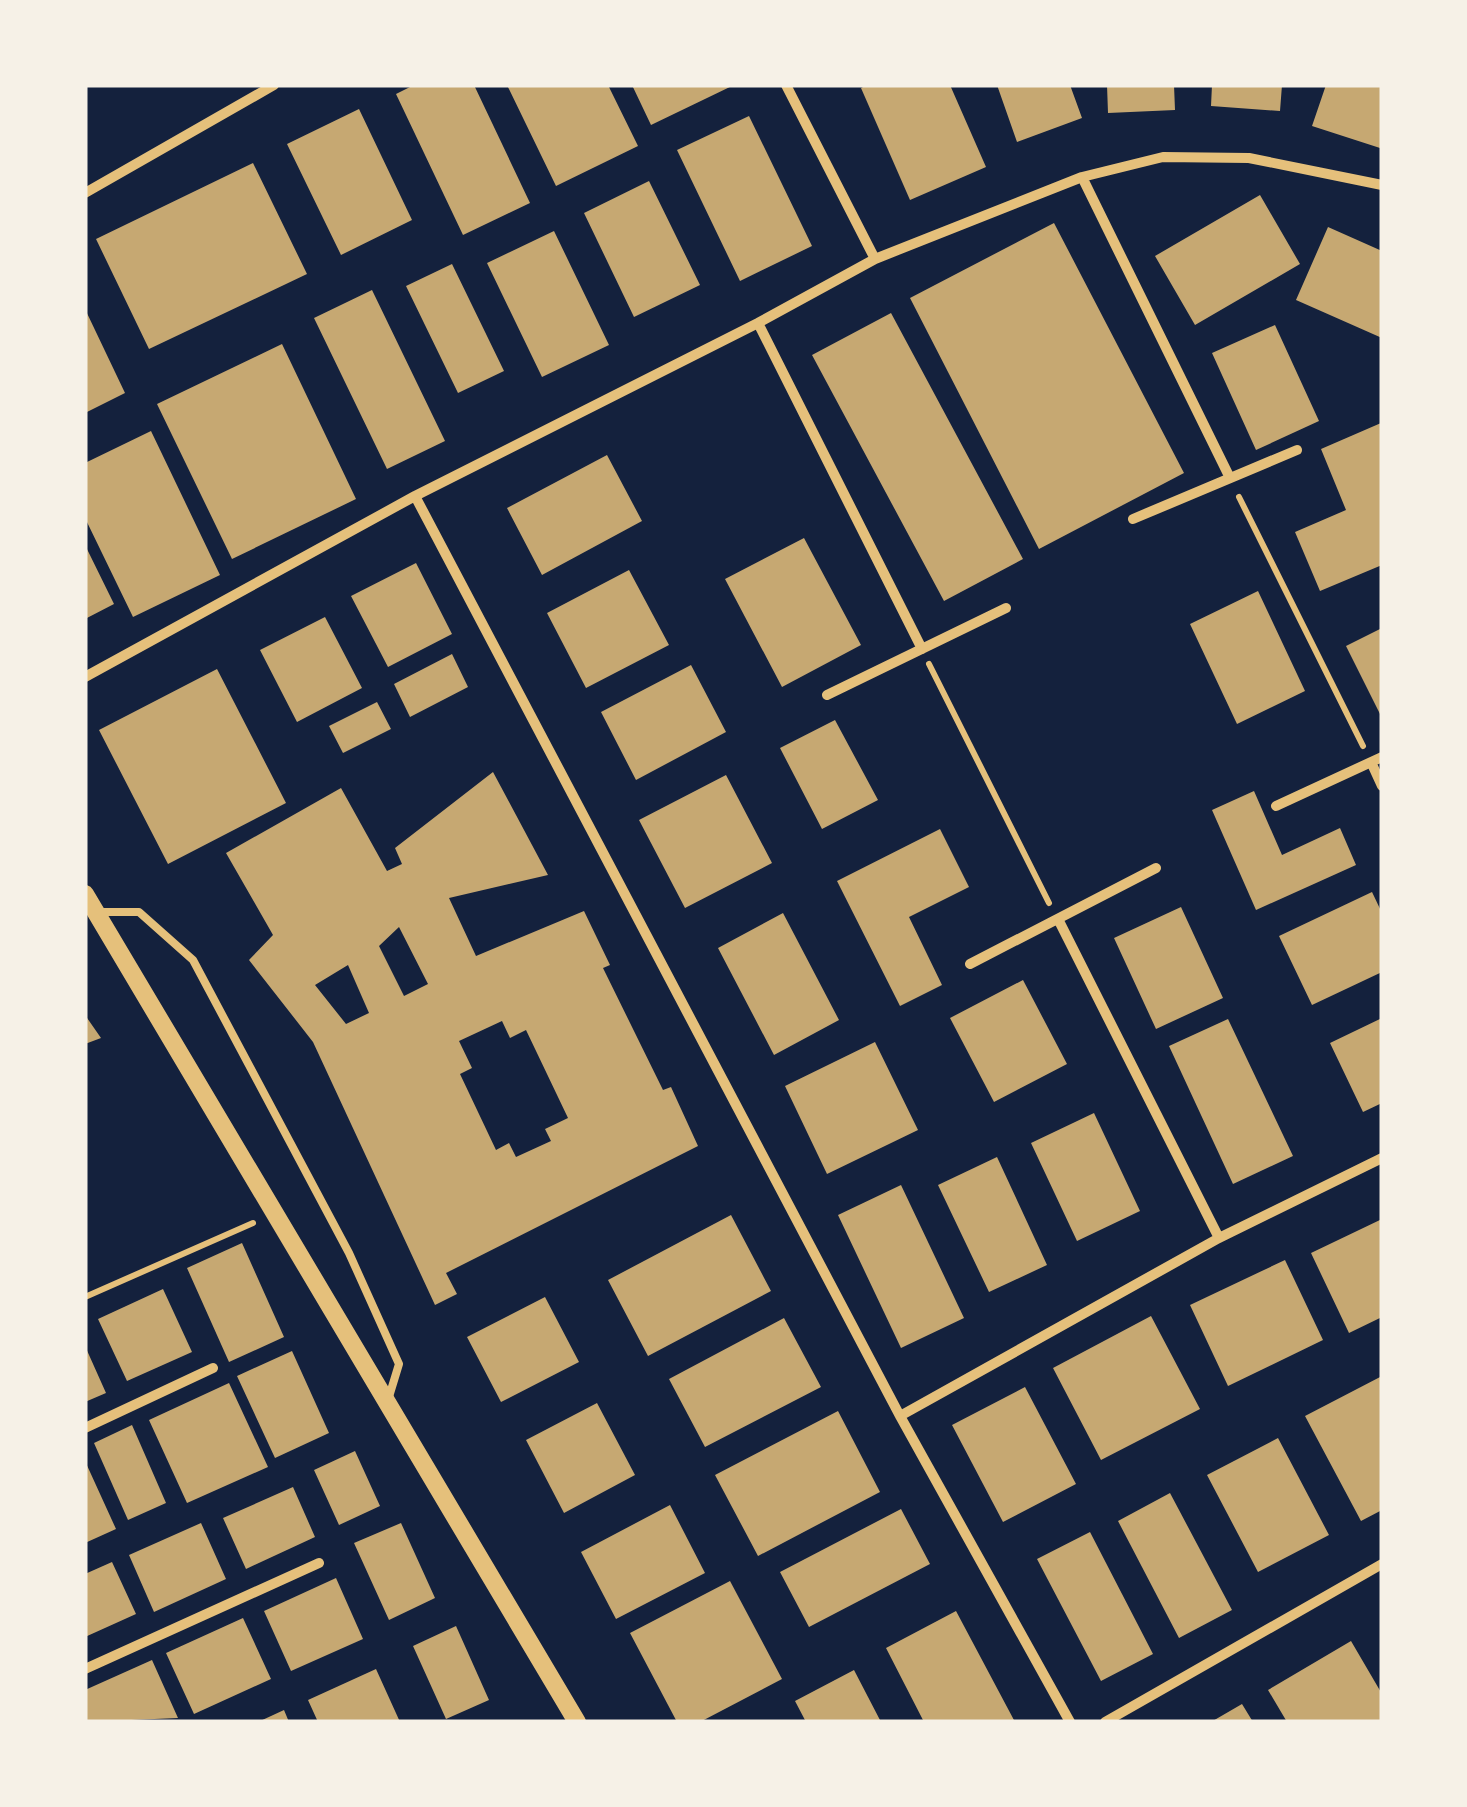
<svg xmlns="http://www.w3.org/2000/svg" width="1467" height="1807" font-family="Helvetica,sans-serif">
	<style>
		.building { fill: #c6a872; fill-rule: evenodd }
		.lines { fill: none; stroke-linecap: round; stroke-linejoin: round }
		.path { stroke: #e5c07b; stroke-width: 6 }
		.service { stroke: #e5c07b; stroke-width: 8 }
		.minor { stroke: #e5c07b; stroke-width: 10 }
		.tertiary { stroke: #e5c07b; stroke-width: 18 }
	</style>
	<rect width="100%" height="100%" fill="#14213d"/>
	<!-- building -->
	<path class="building" d="M414 85H474L530 203 463 235 396 94Z
		M507 85H608L638 146 556 186Z
		M632 85H734L651 125Z
		M867 85H950L986 167 910 200 861 88Z
		M997 85H1070L1082 118 1017 142Z
		M1107 85H1174L1175 110 1108 113Z
		M1212 85H1282L1280 111 1211 106Z
		M1326 85H1382L1380 148 1312 126Z
		M359 109 412 220 341 255 287 144Z
		M749 116 812 246 740 281 677 150Z
		M253 163 307 274 149 349 96 239Z
		M649 181 700 285 634 317 584 213Z
		M1260 195 1300 264 1195 325 1155 256Z
		M1054 223 1184 473 1039 549 910 298Z
		M1328 227 1382 251V338L1296 300Z
		M554 231 609 345 542 377 487 263Z
		M452 264 504 371 458 393 406 286Z
		M372 290 445 441 387 469 314 318Z
		M85 309 125 393 85 413Z
		M891 313 1023 559 944 601 812 355Z
		M1275 325 1319 421 1256 450 1212 353Z
		M282 344 356 499 232 559 157 404Z
		M1381 423 1382 565 1320 591 1295 532 1346 510 1321 449Z
		M151 431 220 575 133 617 85 518V463Z
		M607 455 642 521 542 575 507 508Z
		M804 538 861 645 782 687 725 579Z
		M85 545 114 604 85 619Z
		M416 563 452 634 388 667 351 596Z
		M629 570 669 645 586 688 547 613Z
		M1258 591 1305 691 1237 724 1190 624Z
		M325 617 362 688 297 722 260 650Z
		M1382 628V718L1346 646Z
		M452 654 468 687 410 717 394 684Z
		M691 665 726 732 636 780 601 712Z
		M217 669 286 803 168 864 99 730Z
		M377 702 391 729 343 753 329 726Z
		M835 720 878 800 822 829 780 748Z
		M493 772 548 875 449 898 476 956 584 911 610 965 603 968 663 1090 671 1087 698 1146 446 1273 457 1294 435 1305 313 1042 249 960 273 935 226 853 341 788 387 871 402 864 395 848ZM399 927 428 984 404 996 379 946ZM348 965 369 1013 346 1024 315 985ZM502 1021 510 1038 526 1030 568 1118 545 1129 551 1141 516 1157 509 1143 496 1150 460 1074 472 1068 459 1041Z
		M726 775 772 863 685 908 639 820Z
		M1254 791 1282 855 1340 828 1356 865 1256 910 1212 810Z
		M940 829 969 887 909 917 942 985 900 1006 837 881Z
		M1372 892 1382 913V972L1312 1005 1279 936Z
		M1181 907 1223 998 1156 1029 1114 938Z
		M783 913 839 1020 774 1055 718 948Z
		M1023 980 1067 1064 994 1102 950 1018Z
		M85 1015 101 1038 85 1044Z
		M1382 1018V1103L1363 1112 1330 1043Z
		M1228 1019 1293 1156 1233 1184 1169 1046Z
		M875 1042 918 1130 827 1174 785 1086Z
		M1094 1113 1140 1211 1077 1241 1031 1143Z
		M997 1157 1047 1265 989 1292 938 1185Z
		M901 1185 964 1318 901 1348 838 1215Z
		M731 1215 771 1291 648 1356 608 1280Z
		M1382 1219V1317L1349 1333 1311 1253Z
		M242 1243 284 1337 229 1362 187 1268Z
		M1285 1260 1323 1340 1228 1386 1190 1305Z
		M163 1289 192 1352 127 1381 98 1319Z
		M545 1297 579 1362 501 1402 467 1337Z
		M1151 1316 1200 1409 1101 1460 1053 1368Z
		M784 1318 821 1387 705 1447 669 1379Z
		M85 1346 106 1393 85 1402Z
		M292 1351 329 1433 275 1458 237 1376Z
		M1382 1376V1510L1361 1521 1305 1416Z
		M229 1383 268 1467 187 1503 149 1420Z
		M1025 1387 1076 1484 1003 1522 952 1425Z
		M597 1403 635 1475 564 1513 526 1440Z
		M838 1411 880 1492 758 1556 715 1475Z
		M132 1425 166 1503 128 1520 94 1443Z
		M1278 1438 1329 1535 1258 1572 1207 1475Z
		M355 1451 380 1506 339 1525 314 1470Z
		M85 1461 116 1529 85 1543Z
		M293 1487 315 1537 246 1569 223 1518Z
		M1170 1493 1232 1610 1179 1638 1118 1521Z
		M670 1505 705 1573 616 1619 581 1552Z
		M901 1509 930 1564 809 1627 780 1572Z
		M201 1523 226 1579 154 1612 129 1555Z
		M401 1523 435 1598 389 1620 354 1543Z
		M1090 1532 1153 1654 1101 1681 1037 1559Z
		M112 1562 136 1614 85 1637V1574Z
		M336 1578 363 1639 291 1671 264 1611Z
		M730 1581 782 1679 700 1722H677L630 1633Z
		M956 1611 1015 1722H924L886 1648Z
		M243 1618 271 1679 194 1714 166 1653Z
		M456 1626 489 1700 446 1719 413 1646Z
		M1351 1641 1382 1694V1722H1287L1268 1690Z
		M152 1660 178 1718 85 1722V1690Z
		M376 1669 400 1722H318L308 1700Z
		M854 1670 881 1722H806L795 1701Z
		M1242 1704 1253 1722H1211Z
		M284 1710 289 1722H258Z"/>
	<g class="lines">
		<!-- path -->
		<path class="path" d="M1239 497 1363 746
			M929 664 1049 903
			M85 1297 253 1223"/>
		<!-- service -->
		<path class="service" d="M96 912H139L193 960 349 1253 399 1364 388 1400"/>
		<!-- minor -->
		<path class="minor" d="M786 85 875 259
			M1082 177 1230 478
			M85 193 274 85
			M758 323 922 649
			M415 496 900 1416 1070 1722
			M1133 519 1297 450
			M85 677 415 496 758 323 875 259 1082 177 1163 157 1249 158 1382 185
			M827 695 1006 608
			M1371 762 1382 786
			M1276 806 1382 757
			M1058 919 1219 1238
			M970 964 1156 868
			M900 1416 1219 1238 1382 1158
			M85 1428 213 1368
			M85 1669 319 1563
			M1105 1722 1382 1564"/>
		<!-- tertiary -->
		<path class="tertiary" d="M85 894 577 1722"/>
	</g>
	<!-- border -->
	<rect width="1467" height="1807" fill="none" stroke="#f6f1e7" stroke-width="175"/>
</svg>
